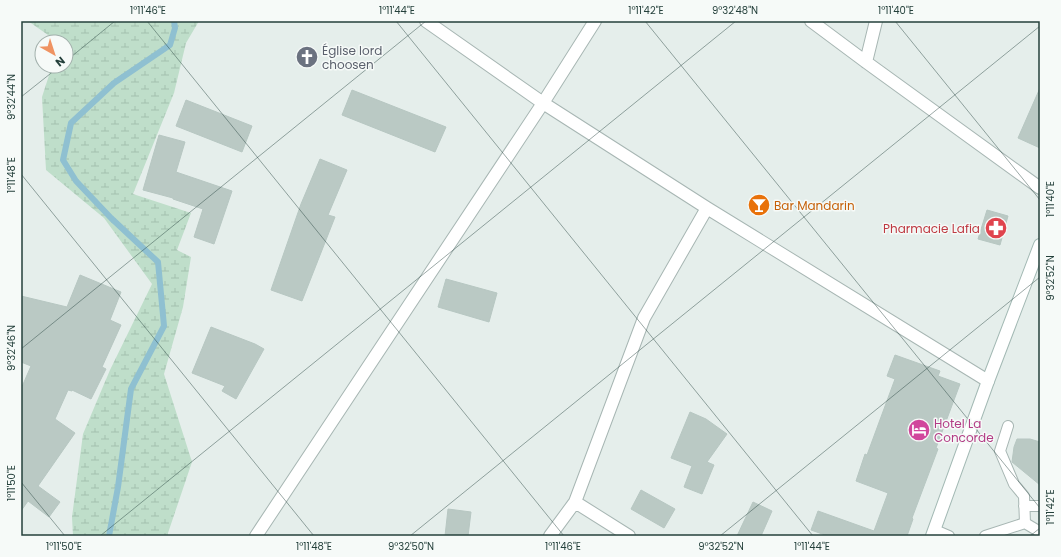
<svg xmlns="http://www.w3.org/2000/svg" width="1061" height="557" font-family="Poppins,sans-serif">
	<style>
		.wetland { fill: url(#wetland-marsh) }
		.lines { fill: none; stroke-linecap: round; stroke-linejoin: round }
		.stream { stroke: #8fc0d1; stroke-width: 6 }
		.building { fill: #bac9c4; stroke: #b7c7c2 }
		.lane-casing { stroke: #a7b6b3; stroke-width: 12 }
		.street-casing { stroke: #a7b6b3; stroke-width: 14 }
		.secondary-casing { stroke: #a3b9b4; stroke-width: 14 }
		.lane { stroke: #fff; stroke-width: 10 }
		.street { stroke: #fff; stroke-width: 12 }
		.secondary { stroke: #fff; stroke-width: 12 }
		.ticks { fill: none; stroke: #24403b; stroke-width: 1; stroke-opacity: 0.45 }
		.labels { text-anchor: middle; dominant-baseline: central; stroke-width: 3; stroke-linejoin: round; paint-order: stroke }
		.worship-label { font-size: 12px; fill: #5b616d; stroke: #f6faf8; text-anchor: start }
		.food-label { font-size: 12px; fill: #c56008; stroke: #f6faf8; text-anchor: start }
		.health-label { font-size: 12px; fill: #be3a42; stroke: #f6faf8; text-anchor: end }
		.hotel-label { font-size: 12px; fill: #b23c85; stroke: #f6faf8; text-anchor: start }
		.neatline { fill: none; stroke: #24403b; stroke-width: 1.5 }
		.ticks-label { font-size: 10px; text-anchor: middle; fill: #24403b }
	</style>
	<defs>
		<pattern id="wetland-marsh" width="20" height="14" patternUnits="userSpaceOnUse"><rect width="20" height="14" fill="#bfdeca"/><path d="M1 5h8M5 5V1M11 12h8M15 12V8" fill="none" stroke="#a4c0ae"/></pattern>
	</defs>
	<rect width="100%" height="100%" fill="#e5eeeb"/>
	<!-- wetland -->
	<path class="wetland" d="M28 21H199L186 43 174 93 133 194 191 213 177 250 191 257 183 307 164 374 192 462 168 533V536H73L72 517 83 434 110 370 152 284 104 218 46 170 42 97 52 66H66V42H58Z"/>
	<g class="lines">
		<!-- stream -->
		<path class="stream" d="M109 536 118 487 131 389 164 326 158 262 111 218 76 181 63 160 71 123 114 83 170 45 175 28 174 21"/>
	</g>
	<!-- building -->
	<path class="building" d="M1040 88V148L1018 138Z
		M352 90 446 127 435 152 342 115Z
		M186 100 252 126 242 152 176 126Z
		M159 135 185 142 176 172 232 191 214 244 194 237 203 209 173 199V198L143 190Z
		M320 159 347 170 328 215 335 217 302 301 271 290 301 204Z
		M987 210 1008 216 1000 245 978 239Z
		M80 275 121 292 110 320 121 325 102 367 106 369 91 399 72 390V391L68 390 55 419 75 433 38 486 60 502 49 517 28 501 21 511V389L31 366 21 362V296L67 307Z
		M446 279 497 293 489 322 438 307Z
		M211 327 255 344 264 349 236 399 222 391 225 386 192 373Z
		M895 355 940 371 938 376 960 384 936 448 938 449 912 518 913 519 907 536H828L811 530 818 511 874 531 888 493 856 481 865 454 867 455 895 379 887 376Z
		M690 412 706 419 727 434 707 462 714 465 702 494 684 487 692 466 671 458Z
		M1017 439H1030L1040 442V485L1012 462 1014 447Z
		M641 490 675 509 664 528 631 509Z
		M753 502 772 511 761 536H737Z
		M448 509 471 512 468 536H445Z"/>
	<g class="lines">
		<!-- lane casing -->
		<g class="lane-casing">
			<path id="lane" d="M1008 426 1000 451 1014 484 1024 496 1025 523
				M1024 506H1040
				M935 530 949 536
				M985 536 1025 523 1040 532"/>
		</g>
		<!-- street casing -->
		<g class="street-casing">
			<path id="street" d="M426 21 543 103 707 208 988 381
				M811 21 866 62 1040 188
				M866 62 876 21
				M575 502 629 536
				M256 536 543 103 595 21
				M550 536 575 502 644 318 707 208"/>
		</g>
		<!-- secondary casing -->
		<g class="secondary-casing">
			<path id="secondary" d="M932 536 988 381 1040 245"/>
		</g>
		<!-- lane -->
		<use href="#lane" class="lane"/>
		<!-- street -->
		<use href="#street" class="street"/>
		<!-- secondary -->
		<use href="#secondary" class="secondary"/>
	</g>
	<!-- ticks -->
	<path class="ticks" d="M147 21 564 536M396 21 813 536M645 21 1040 508M895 21 1040 200M66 61 115 21M21 97 60 66M21 174 314 536M21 349 426 21M21 482 65 536M100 536 736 21M410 536 1040 26M720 536 1040 277M1030 536 1040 528"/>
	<!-- icons -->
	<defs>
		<g id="church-disc" transform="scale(1.15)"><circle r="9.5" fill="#6b7280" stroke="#f6faf8"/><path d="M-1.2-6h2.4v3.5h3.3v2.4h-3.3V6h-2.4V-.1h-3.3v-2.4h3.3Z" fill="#fff"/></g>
		<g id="bar-disc" transform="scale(1.15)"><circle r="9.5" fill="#e8710a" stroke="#f6faf8"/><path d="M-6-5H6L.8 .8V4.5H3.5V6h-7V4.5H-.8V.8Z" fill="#fff"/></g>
		<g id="pharmacy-disc" transform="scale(1.15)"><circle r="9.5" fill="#e0444e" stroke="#f6faf8"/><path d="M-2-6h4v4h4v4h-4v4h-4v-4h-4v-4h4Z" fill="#fff"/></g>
		<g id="hotel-disc" transform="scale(1.15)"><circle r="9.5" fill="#d1479c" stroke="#f6faf8"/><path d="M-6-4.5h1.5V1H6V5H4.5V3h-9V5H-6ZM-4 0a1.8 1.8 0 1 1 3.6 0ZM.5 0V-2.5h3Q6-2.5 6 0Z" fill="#fff"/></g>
	</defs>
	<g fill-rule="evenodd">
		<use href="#church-disc" x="307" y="57"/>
		<use href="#bar-disc" x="759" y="205"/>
		<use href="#pharmacy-disc" x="996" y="228"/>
		<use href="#hotel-disc" x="919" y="430"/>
	</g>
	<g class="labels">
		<!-- worship labels -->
		<g class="worship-label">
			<text x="322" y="50">Église lord<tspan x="322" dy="14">choosen</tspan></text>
		</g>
		<!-- food labels -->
		<g class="food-label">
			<text x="774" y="205">Bar Mandarin</text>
		</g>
		<!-- health labels -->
		<g class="health-label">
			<text x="980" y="228">Pharmacie Lafia</text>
		</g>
		<!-- hotel labels -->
		<g class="hotel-label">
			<text x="934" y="423">Hotel La<tspan x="934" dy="14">Concorde</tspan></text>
		</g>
	</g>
	<!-- border -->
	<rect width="1061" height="557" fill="none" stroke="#f6faf8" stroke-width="44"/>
	<!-- north arrow -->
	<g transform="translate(54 54) rotate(141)"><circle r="19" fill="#f6faf8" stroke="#a2b0ac"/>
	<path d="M0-3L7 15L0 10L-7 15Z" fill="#ef9362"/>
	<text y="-6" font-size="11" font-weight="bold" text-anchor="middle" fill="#24403b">N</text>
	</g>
	<rect x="22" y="22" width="1017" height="513" class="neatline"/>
	<g class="ticks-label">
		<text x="148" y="14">1°11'46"E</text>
		<text x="397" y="14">1°11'44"E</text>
		<text x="646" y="14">1°11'42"E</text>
		<text x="735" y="14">9°32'48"N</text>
		<text x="896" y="14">1°11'40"E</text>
		<text transform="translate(11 97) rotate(-90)" y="4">9°32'44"N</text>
		<text transform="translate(11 175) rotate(-90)" y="4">1°11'48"E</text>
		<text transform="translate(1050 199) rotate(-90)" y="4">1°11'40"E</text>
		<text transform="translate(1050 278) rotate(-90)" y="4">9°32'52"N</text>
		<text transform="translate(11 348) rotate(-90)" y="4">9°32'46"N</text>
		<text transform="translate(11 483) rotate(-90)" y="4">1°11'50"E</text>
		<text transform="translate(1050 507) rotate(-90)" y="4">1°11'42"E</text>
		<text x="64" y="550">1°11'50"E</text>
		<text x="314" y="550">1°11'48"E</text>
		<text x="411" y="550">9°32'50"N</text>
		<text x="563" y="550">1°11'46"E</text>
		<text x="721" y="550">9°32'52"N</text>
		<text x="812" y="550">1°11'44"E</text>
	</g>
</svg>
